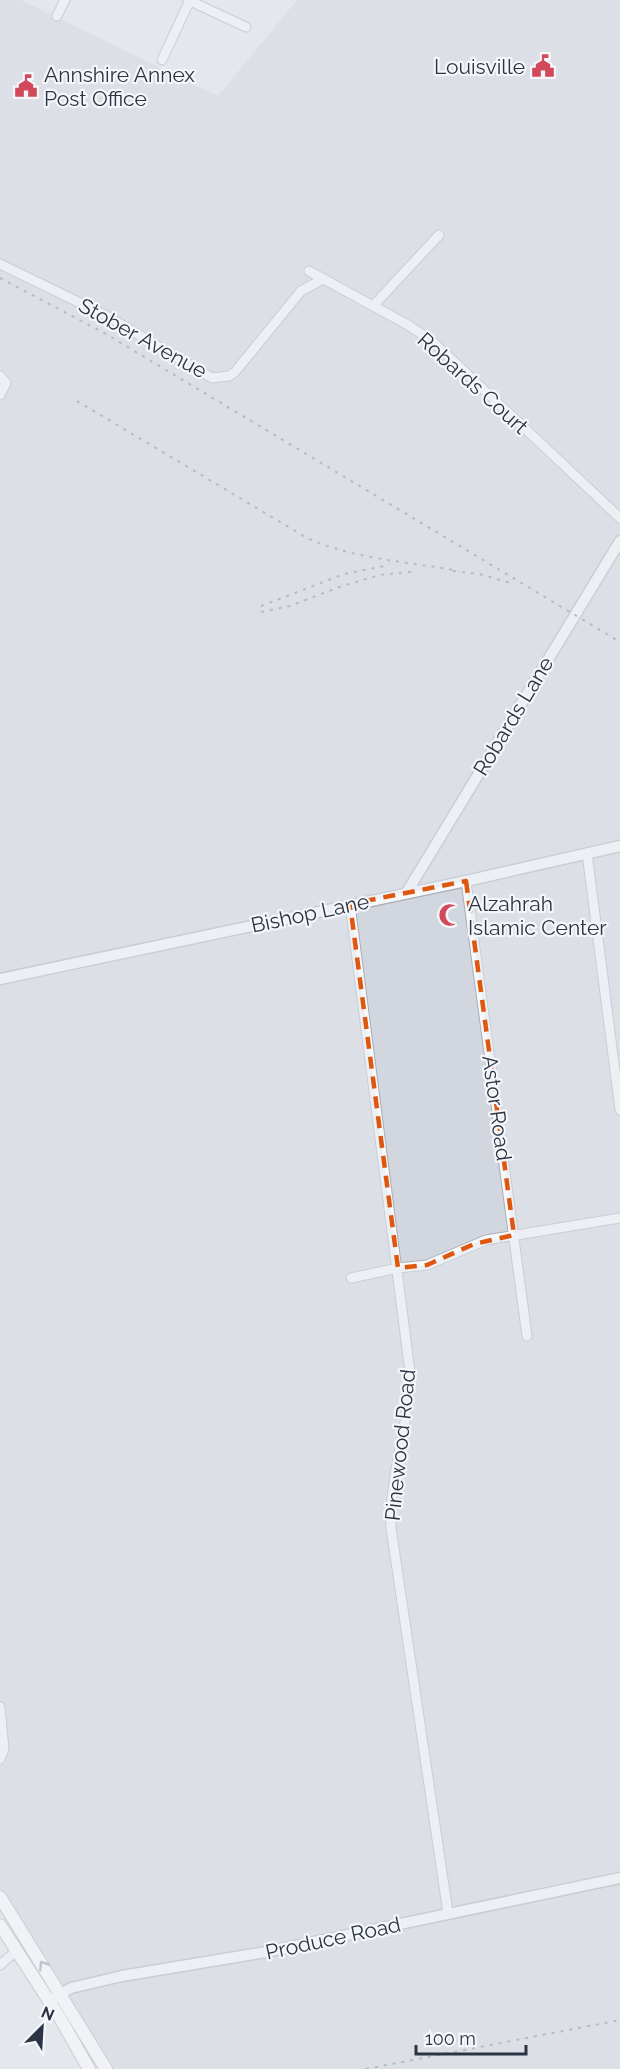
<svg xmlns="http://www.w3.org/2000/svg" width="620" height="2069" font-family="Raleway,sans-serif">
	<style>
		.built { fill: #d2d6de }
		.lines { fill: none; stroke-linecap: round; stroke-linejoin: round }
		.minor-casing { stroke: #a9aeb7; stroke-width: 11 }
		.tertiary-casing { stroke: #a9aeb7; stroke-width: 13 }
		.secondary-casing { stroke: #a9aeb7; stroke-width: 14 }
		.minor { stroke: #f7f8fa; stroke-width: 9 }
		.tertiary { stroke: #f7f8fa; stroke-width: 10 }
		.secondary { stroke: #fff; stroke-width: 12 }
		.rail { stroke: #7d8696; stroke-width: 2; stroke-dasharray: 3 6; stroke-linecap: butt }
		.oneway { stroke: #959aa2 }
		.marked { fill: none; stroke: #df570f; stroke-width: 4.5; stroke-dasharray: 12 8; stroke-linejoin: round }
		.labels { text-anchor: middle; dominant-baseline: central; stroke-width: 4.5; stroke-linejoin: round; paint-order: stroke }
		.poi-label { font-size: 21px; fill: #2b3445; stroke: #f4f6f9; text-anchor: start }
		.street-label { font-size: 21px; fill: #2b3445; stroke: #f4f6f9 }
	</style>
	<rect width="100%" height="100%" fill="#e4e7ec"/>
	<!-- built -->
	<path class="built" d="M0 0H21L218 96 297 0H620V2069H98L0 1911Z"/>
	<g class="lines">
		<!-- minor casing -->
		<g class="minor-casing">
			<path id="minor" d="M188 0 246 27
				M57 16 65 0
				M162 60 190 0
				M0 264 107 316 212 378 229 376 235 372 301 291 323 279
				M309 271 408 325 432 341 620 518
				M373 306 439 235
				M0 376 6 383 0 395
				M587 853 620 1110
				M466 881 527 1336
				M350 904 410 1372C410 1425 389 1475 391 1528L448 1913
				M351 1278 398 1268 427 1265 486 1240 620 1218
				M0 1707 4 1749 0 1759
				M0 1965 16 1951"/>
		</g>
		<!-- tertiary casing -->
		<g class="tertiary-casing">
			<path id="tertiary" d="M407 892 620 541
				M0 979 466 881 620 846
				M54 1998 71 1988 122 1976 266 1952 620 1878"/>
		</g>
		<!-- secondary casing -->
		<g class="secondary-casing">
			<path id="secondary" d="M0 1897 106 2069
				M0 1925 60 2018 89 2069"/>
		</g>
		<!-- minor -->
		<use href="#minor" class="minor"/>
		<!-- tertiary -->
		<use href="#tertiary" class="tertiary"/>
		<!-- secondary -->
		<use href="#secondary" class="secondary"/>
		<!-- rail -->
		<path class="rail" d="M0 278 106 334 620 642
			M77 401 307 538C357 560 406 561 459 571
			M453 571 479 574 514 584
			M261 606 344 574 389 565
			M261 612 290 606 342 586 380 575 417 571
			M366 2069 620 2020"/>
	</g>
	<!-- one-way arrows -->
	<defs><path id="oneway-chevron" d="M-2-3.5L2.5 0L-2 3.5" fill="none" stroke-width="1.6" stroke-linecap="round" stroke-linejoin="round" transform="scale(1.5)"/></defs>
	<use class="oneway" href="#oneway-chevron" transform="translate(43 1965) rotate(-123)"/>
	<!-- marked area -->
	<path d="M0 0H620V2069H0ZM466 881 514 1235 474 1244 427 1265 398 1268 350 904Z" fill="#e4e7ec" fill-opacity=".55" fill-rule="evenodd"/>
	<path class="marked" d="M466 881 514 1235 474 1244 427 1265 398 1268 350 904Z"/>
	<!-- icons -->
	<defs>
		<g id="civic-bare" transform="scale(1.8)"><path d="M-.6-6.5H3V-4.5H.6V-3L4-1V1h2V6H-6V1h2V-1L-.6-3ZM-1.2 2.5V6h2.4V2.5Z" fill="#d1495b" stroke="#f4f6f9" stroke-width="2.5" paint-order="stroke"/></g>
		<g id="mosque-bare" transform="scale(1.8)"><path d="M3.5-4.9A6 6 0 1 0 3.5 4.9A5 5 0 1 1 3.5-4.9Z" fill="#d1495b" stroke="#f4f6f9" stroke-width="2.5" paint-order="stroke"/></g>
	</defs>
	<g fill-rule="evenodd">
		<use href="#civic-bare" x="543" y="66"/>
		<use href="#civic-bare" x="26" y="86"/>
		<use href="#mosque-bare" x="450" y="915"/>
	</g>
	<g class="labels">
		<!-- poi labels -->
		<g class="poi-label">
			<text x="525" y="66" text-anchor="end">Louisville</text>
			<text x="44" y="74">Annshire Annex<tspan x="44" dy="24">Post Office</tspan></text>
			<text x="468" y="903">Alzahrah<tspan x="468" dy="24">Islamic Center</tspan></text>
		</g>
		<!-- street labels -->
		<g class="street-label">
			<text transform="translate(143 338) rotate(29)">Stober Avenue</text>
			<text transform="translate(473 383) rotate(42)">Robards Court</text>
			<text transform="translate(513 716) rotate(-59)">Robards Lane</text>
			<text transform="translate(310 913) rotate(-12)">Bishop Lane</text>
			<text transform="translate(497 1108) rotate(82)">Astor Road</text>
			<text transform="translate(400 1445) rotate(-84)">Pinewood Road</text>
			<text transform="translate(333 1938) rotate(-12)">Produce Road</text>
		</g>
	</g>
	<!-- north arrow -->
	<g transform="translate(42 2027) rotate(24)" stroke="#f4f6f9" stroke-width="4.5" paint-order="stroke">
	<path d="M0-4.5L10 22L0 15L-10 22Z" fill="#2b3445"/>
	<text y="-9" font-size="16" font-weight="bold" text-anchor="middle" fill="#2b3445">N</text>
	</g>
	<!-- scale -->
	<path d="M416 2045v9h110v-9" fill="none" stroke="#2b3445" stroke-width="3"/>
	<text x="425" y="2045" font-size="18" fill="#2b3445" stroke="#f4f6f9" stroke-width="4.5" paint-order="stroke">100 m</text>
</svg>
